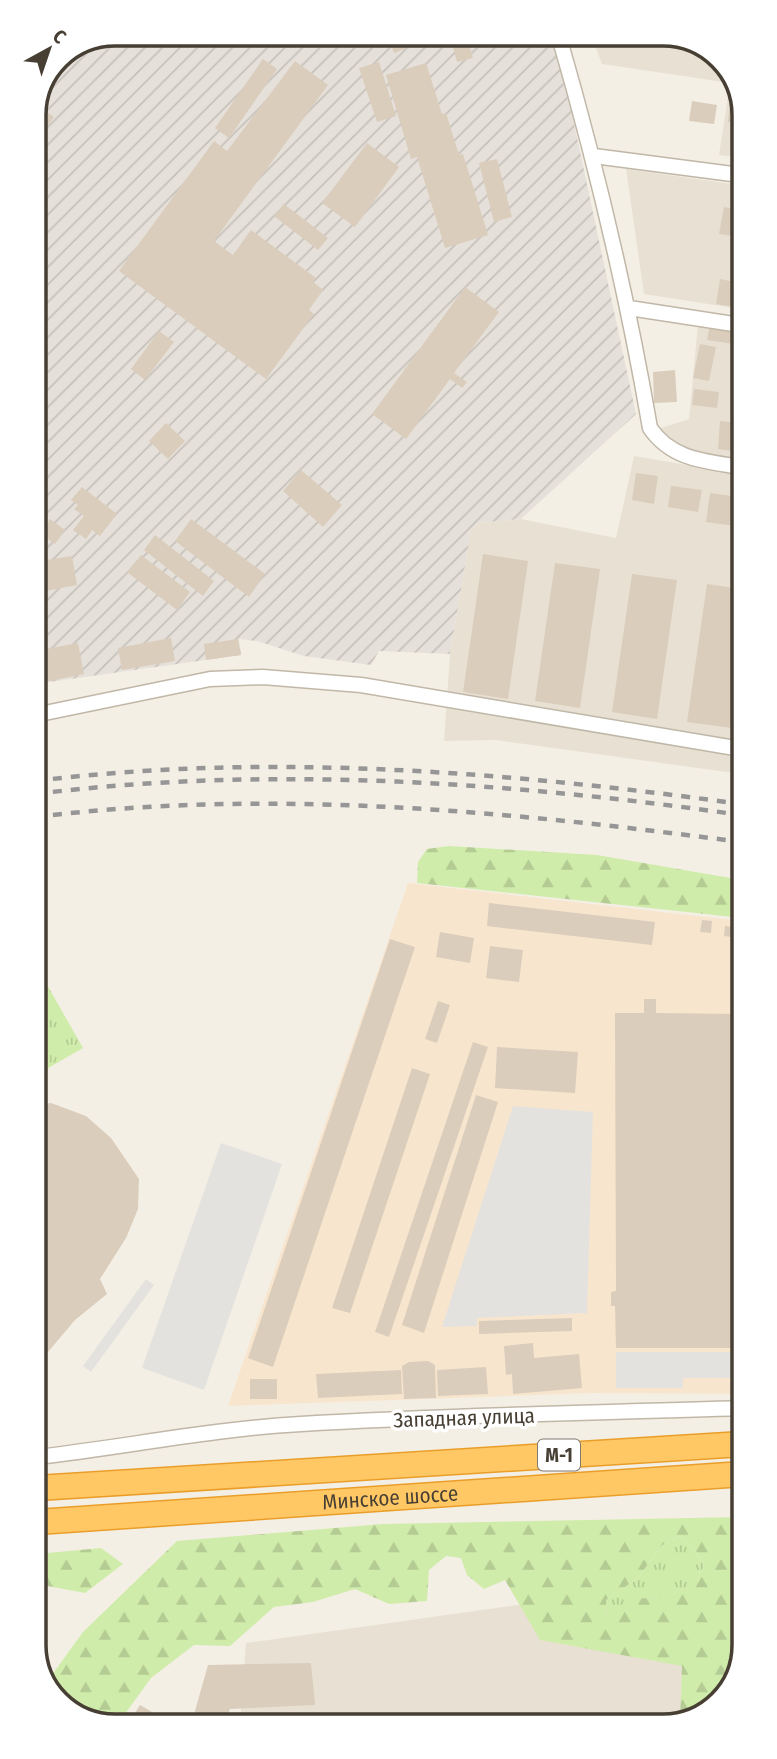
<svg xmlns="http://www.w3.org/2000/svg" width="777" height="1759" font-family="'Fira Sans Condensed',sans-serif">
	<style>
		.residential { fill: #e8e1d3 }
		.commercial { fill: #f8e5ce }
		.industrial { fill: url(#industrial-furrows) }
		.grass { fill: url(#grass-tufts) }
		.forest { fill: url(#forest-firs); fill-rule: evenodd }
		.parking { fill: #e4e2de }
		.building { fill: #dacdbc }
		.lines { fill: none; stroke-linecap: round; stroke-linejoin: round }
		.street-casing { stroke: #c0b7a7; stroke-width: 17 }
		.highway-casing { stroke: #ea9e29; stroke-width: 27 }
		.street { stroke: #fff; stroke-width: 14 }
		.highway { stroke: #ffc865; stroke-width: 24 }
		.rail { stroke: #969696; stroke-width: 4.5; stroke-dasharray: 9 9; stroke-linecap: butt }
		.labels { text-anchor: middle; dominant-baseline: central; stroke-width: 7; stroke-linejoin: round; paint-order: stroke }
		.shield { fill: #fff; stroke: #7e7971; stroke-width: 2 }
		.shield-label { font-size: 19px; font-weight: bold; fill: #473f34 }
		.street-label { font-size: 21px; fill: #473f34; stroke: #fff }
		.rim { fill: none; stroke: #473f34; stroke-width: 3.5 }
	</style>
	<defs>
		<pattern id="industrial-furrows" width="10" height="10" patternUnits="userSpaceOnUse" patternTransform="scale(1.75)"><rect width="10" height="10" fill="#e6e0da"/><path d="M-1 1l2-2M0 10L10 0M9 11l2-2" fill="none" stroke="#c7c1bc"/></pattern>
		<pattern id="grass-tufts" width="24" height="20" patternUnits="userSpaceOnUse" patternTransform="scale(1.75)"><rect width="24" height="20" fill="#d0ecaa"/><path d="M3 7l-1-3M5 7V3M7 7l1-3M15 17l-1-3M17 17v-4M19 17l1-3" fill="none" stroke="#b4cb93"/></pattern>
		<pattern id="forest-firs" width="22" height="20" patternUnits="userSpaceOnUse" patternTransform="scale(1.75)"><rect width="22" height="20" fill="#d0ecaa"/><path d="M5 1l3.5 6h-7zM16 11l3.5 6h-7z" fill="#b4cb93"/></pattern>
	</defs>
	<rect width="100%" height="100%" fill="#f4efe5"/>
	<!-- residential -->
	<path class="residential" d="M590 33H669L712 50 739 88 740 158 719 155 730 83 602 64Z
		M626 169 740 185V309L644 294Z
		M698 324 740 331V460L692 452 669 441 661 428 689 419Z
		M634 456 740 474 741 774 495 740 444 741 450 654 471 531 478 523 521 519 616 538Z
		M744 1573V1645L727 1694 689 1721 240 1725 246 1643Z"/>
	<!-- commercial -->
	<path class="commercial" d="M408 883 742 921 743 1394 591 1393 228 1406Z"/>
	<!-- industrial -->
	<path class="industrial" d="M114 33H466L467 36 550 33 572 114 636 414 521 519 478 523 471 531 450 654 379 651 371 665 304 656 257 641 239 639 241 655 35 684 33 109 57 57Z"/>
	<!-- grass -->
	<path class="grass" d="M37 967 83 1048 36 1075V968Z
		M678 1536 695 1549 704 1566 694 1585 658 1599 639 1598 607 1623 606 1600 638 1578 661 1546Z"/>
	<!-- forest -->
	<path class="forest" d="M449 846 597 855 742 880V918L417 883 418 862 427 849Z
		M743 1517 744 1645 727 1694 689 1721H680L682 1666 540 1640 505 1580 484 1589 467 1575 461 1558 446 1556 429 1570 427 1601 389 1604 355 1589 313 1602 274 1607 230 1646 194 1645 151 1678 117 1725 108 1726 65 1709 46 1683 83 1632 177 1541 383 1524ZM678 1536 695 1549 704 1566 694 1585 658 1599 639 1598 607 1622 606 1600 638 1578 661 1546Z
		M101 1548 123 1564 85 1593 37 1584V1554Z"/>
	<!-- parking -->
	<path class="parking" d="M513 1106 593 1112 587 1313 477 1318V1326L442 1327Z
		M221 1143 282 1164 204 1390 142 1368Z
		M146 1279 154 1285 91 1372 83 1366Z
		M616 1352H743V1378H683V1388H616Z"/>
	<!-- building -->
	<path class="building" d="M260 33H290L280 47Z
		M387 33H421L424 42 394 53Z
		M449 33H466L473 58 457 62Z
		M263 59 277 69 229 138 215 128Z
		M295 61 328 85 214 241 233 255 251 230 316 278 313 282 323 290 309 310 314 314 266 379 119 271 214 141 227 151Z
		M379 62 396 116 377 122 359 68Z
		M426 63 442 114 446 113 459 155 463 154 488 235 445 248 417 157 411 159 386 75Z
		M731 90 739 91V123L728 122Z
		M692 101 717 105 714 124 689 121Z
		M36 104 54 117 34 145 33 109Z
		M367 143 399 167 355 227 322 203Z
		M497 159 512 217 494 222 479 163Z
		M284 204 328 238 318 250 274 216Z
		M724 207 740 210V237L719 234Z
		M720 279 740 283V308L716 304Z
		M465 287 499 312 454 373 467 382 462 388 450 379 406 439 372 414Z
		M710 325 740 330V345L707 340Z
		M159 331 174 342 145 380 131 369Z
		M700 344 716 347 709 381 693 378Z
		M675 370 677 402 654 403 653 372Z
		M694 389 719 392 717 408 692 405Z
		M720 421 740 423V452L718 449Z
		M166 423 185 441 168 459 149 441Z
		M301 470 342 505 323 527 283 491Z
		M636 473 658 476 654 504 632 500Z
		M671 486 702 490 698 512 668 507Z
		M82 487 117 514 100 536 92 530 86 539 73 530 84 516 74 509 78 505 71 500Z
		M710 493 739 497 735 526 706 522Z
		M50 519 65 530 55 544 41 534Z
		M191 519 265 574 249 597 175 541Z
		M155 535 214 581 203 596 144 550Z
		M483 554 528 561 508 699 463 692Z
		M141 555 190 592 177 610 127 572Z
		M72 556 77 585 35 593V562Z
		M555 563 600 569 580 708 535 701Z
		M632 574 677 580 657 719 612 712Z
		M707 584 741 589V665L732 728 687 722Z
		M171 638 175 661 122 670 118 648Z
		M238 639 241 655 206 660 204 644Z
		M78 643 84 674 35 684V651Z
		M489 903 655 922 652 945 487 926Z
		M702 920 712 921 711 933 700 932Z
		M725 926 740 928 739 938 724 936Z
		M440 932 474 938 470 963 436 957Z
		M390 939 415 947 273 1367 248 1358Z
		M490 946 523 950 519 982 486 978Z
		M644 999H656V1013L742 1014 743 1348H616L615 1306H611V1292L616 1291 615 1013H644Z
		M438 1001 450 1005 437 1043 425 1039Z
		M473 1042 488 1047 389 1337 375 1332Z
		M497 1047 578 1052 575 1093 495 1088Z
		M412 1068 430 1074 350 1313 332 1308Z
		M476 1095 498 1102 424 1333 402 1325Z
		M51 1103 86 1116 111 1138 139 1179 138 1209 126 1238 100 1279 107 1294 75 1320 37 1365 36 1105Z
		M572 1318V1331L479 1334V1321Z
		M533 1343 534 1358 579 1354 582 1388 513 1394 512 1374 506 1375 504 1346Z
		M428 1361 435 1365 436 1398 404 1399 402 1366 409 1362Z
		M486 1367 488 1394 438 1396 437 1370Z
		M401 1370 402 1394 318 1398 316 1374Z
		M250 1379H277V1399H250Z
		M311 1663 315 1705 230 1709 225 1725H191L208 1665Z
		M140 1705 152 1712 144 1724 133 1716Z
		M605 1714 633 1719 632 1722H604Z"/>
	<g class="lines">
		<!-- street casing -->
		<g class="street-casing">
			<path id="street" d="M558 33C596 164 627 294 650 428 672 460 705 461 740 467
				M594 156 740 175
				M629 308 740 325
				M35 715 210 679 263 677 361 685 741 749
				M37 1457C125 1447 212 1429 301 1424 448 1415 596 1413 743 1408"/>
		</g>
		<!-- highway casing -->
		<g class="highway-casing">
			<g id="highway">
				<path d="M37 1488 743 1444"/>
				<path id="s1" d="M37 1522 743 1474"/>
			</g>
		</g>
		<!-- street -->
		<use href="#street" class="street"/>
		<!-- highway -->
		<use href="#highway" class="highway"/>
		<!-- rail -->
		<path class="rail" d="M35 781C270 752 508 772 741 804
			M35 794C269 765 509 782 741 815
			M35 817C274 788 505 811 741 842"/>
	</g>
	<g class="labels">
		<!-- shield labels -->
		<rect class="shield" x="538" y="1439.5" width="42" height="31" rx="5"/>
		<g class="shield-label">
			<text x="559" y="1455">М-1</text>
		</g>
		<!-- street labels -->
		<g class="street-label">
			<text transform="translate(464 1418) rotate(-2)">Западная улица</text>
			<text stroke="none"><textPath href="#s1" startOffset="354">Минское шоссе</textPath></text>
		</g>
	</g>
	<!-- crop -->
	<path d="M0 0H777V1759H0ZM115 46H663A69 69 0 0 1 732 115V1645A69 69 0 0 1 663 1714H115A69 69 0 0 1 46 1645V115A69 69 0 0 1 115 46Z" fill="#fff" fill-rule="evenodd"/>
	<path class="rim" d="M115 46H663A69 69 0 0 1 732 115V1645A69 69 0 0 1 663 1714H115A69 69 0 0 1 46 1645V115A69 69 0 0 1 115 46Z"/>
	<!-- north arrow -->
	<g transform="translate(49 49) rotate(40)" stroke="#ffffff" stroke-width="5" paint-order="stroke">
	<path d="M0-5L12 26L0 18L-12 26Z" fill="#473f34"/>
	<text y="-10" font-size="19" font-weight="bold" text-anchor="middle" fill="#473f34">С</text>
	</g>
</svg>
